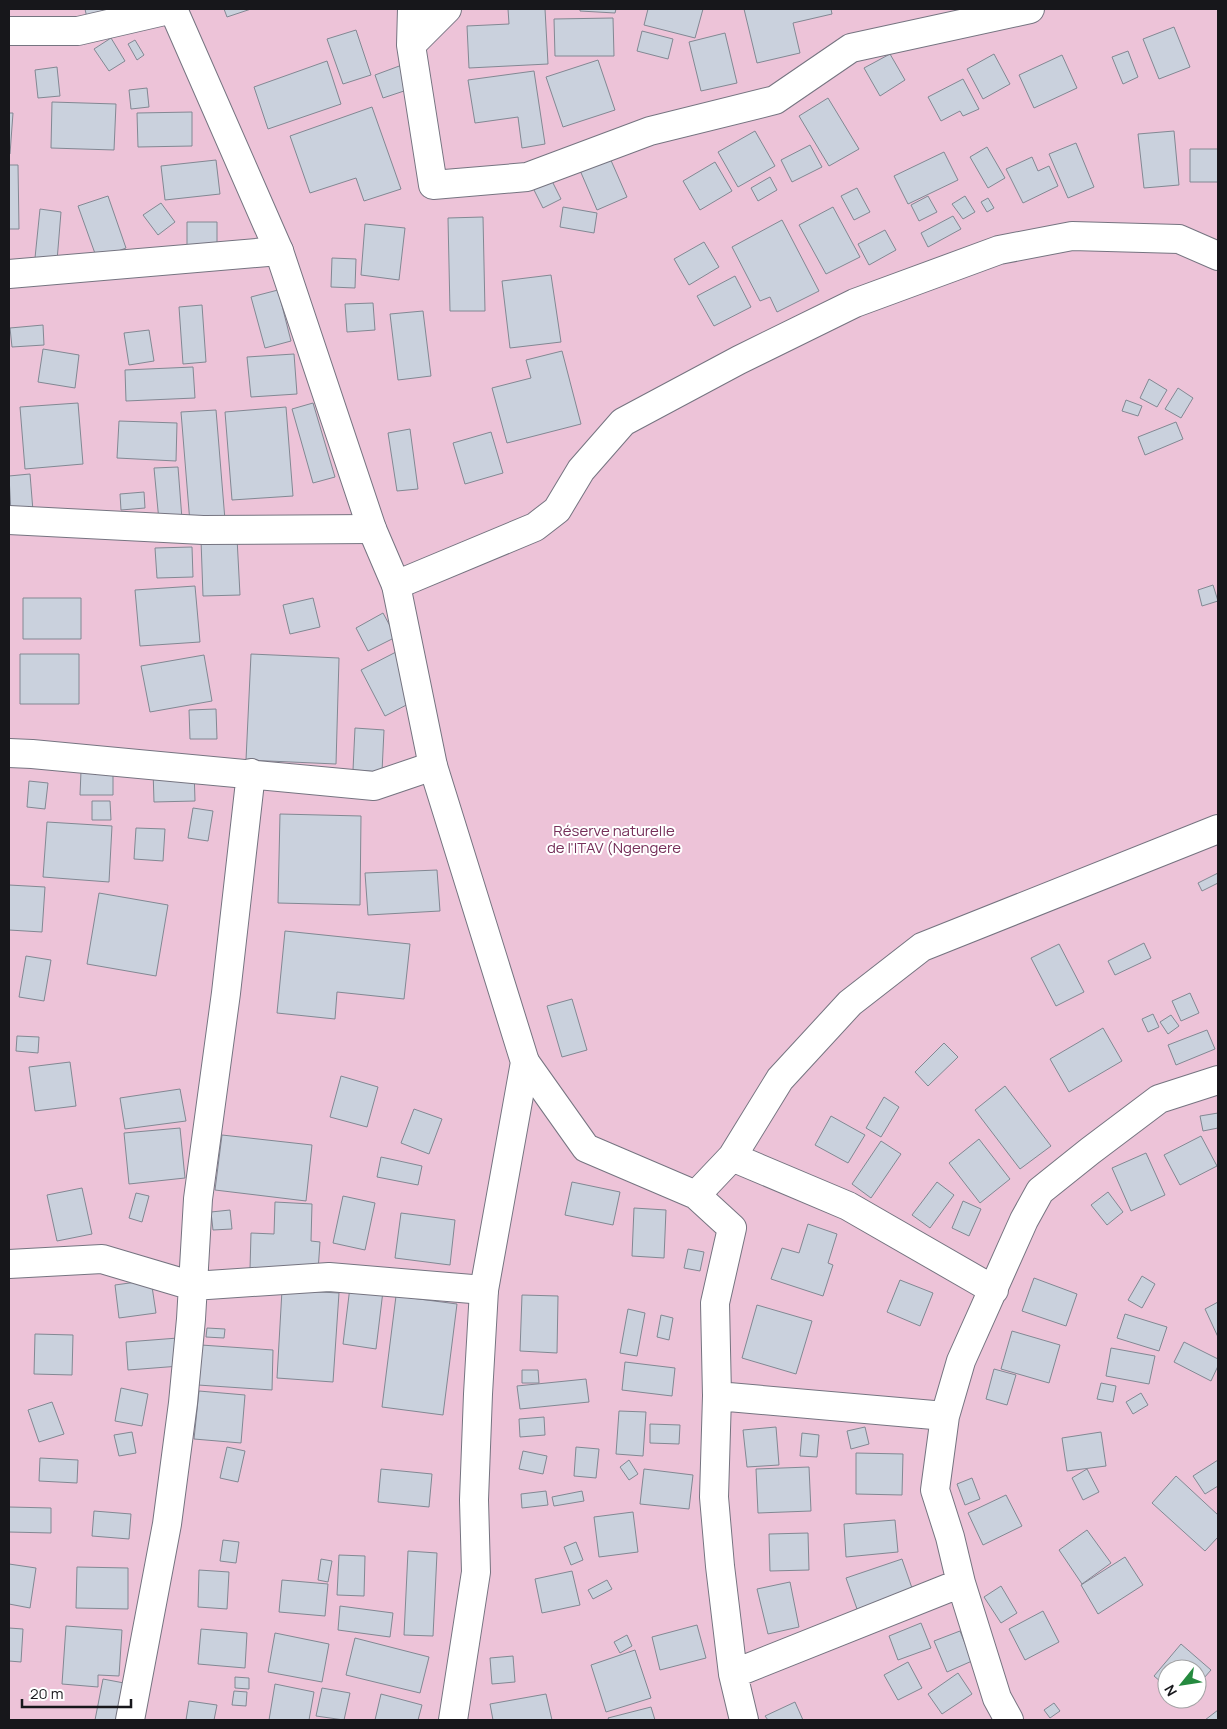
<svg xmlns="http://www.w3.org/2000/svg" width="1227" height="1729" font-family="Manrope,sans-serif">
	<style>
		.green { fill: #edc3d8; fill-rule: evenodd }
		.building { fill: #cad1dd; stroke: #828893 }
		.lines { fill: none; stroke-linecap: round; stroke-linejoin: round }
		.minor-casing { stroke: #757480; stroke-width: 30 }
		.tertiary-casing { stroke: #757480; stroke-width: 30 }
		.minor { stroke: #fff; stroke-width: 28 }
		.tertiary { stroke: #fff; stroke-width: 28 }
		.labels { text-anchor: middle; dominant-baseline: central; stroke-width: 4; stroke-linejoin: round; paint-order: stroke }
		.park-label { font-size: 15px; fill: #762f5a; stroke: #fff }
	</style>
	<rect width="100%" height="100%" fill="#f7f6fe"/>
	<!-- green -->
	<path class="green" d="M9 9H1218V1720H9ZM1167 1669H1197V1699H1167Z"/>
	<!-- building -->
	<path class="building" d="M85 9H123L87 18Z
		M224 9H251L227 17Z
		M508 9H545L548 64 469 68 467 26 509 24Z
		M580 9H616L615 13 580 11Z
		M648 9H703L695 38 644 25Z
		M744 9H831L832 14 793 23 800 53 757 63Z
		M613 18 614 56H555L554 19Z
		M1174 27 1190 67 1159 79 1143 39Z
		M356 30 371 75 343 84 327 39Z
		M642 31 673 39 668 59 637 51Z
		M725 33 737 83 701 91 689 42Z
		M111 38 125 61 109 71 94 49Z
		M135 40 144 55 137 60 128 44Z
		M1128 51 1138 77 1123 84 1112 57Z
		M890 54 905 80 880 96 864 68Z
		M994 54 1010 84 983 99 967 69Z
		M1062 55 1077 88 1034 108 1019 75Z
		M598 60 615 110 563 127 546 77Z
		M327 61 341 104 268 129 254 87Z
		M402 65 410 89 383 98 375 75Z
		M57 67 60 96 38 98 35 70Z
		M534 71 545 144 522 148 518 117 475 123 468 80Z
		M963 79 979 109 963 116 960 111 941 121 928 97Z
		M147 88 149 107 131 109 129 90Z
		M828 98 859 149 829 166 799 116Z
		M52 102 116 104 114 150 51 148Z
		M372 107 401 189 364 201 356 178 310 193 290 136Z
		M192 112V146L138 147 137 113Z
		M9 113H13L10 154H9Z
		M755 131 775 166 738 187 718 152Z
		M1174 131 1179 185 1144 188 1138 134Z
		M1076 143 1094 187 1068 198 1049 154Z
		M810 145 822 167 792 182 781 160Z
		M987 147 1005 178 988 188 970 157Z
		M606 149 627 197 597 210 576 161Z
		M1190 149H1218V182H1190Z
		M944 152 958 180 908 204 894 176Z
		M1032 157 1038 171 1049 166 1058 186 1023 203 1006 169Z
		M216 160 220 194 165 200 161 166Z
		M715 162 732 191 700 210 683 181Z
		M9 165H18L19 229H9Z
		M770 177 777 190 758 201 751 188Z
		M551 179 561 199 543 208 533 188Z
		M857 188 870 212 854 220 841 196Z
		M108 196 126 248 97 259 78 206Z
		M928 196 937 212 919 221 911 205Z
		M965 196 975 212 963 219 952 204Z
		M988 198 994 208 987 212 981 202Z
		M161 203 175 222 158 235 143 215Z
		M563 207 597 213 594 233 560 227Z
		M833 207 860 257 826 274 799 225Z
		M40 209 61 212 57 261 35 258Z
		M953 216 961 229 928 247 921 233Z
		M483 217 485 311H450L448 218Z
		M782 220 819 291 777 312 770 297 760 301 732 247Z
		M187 222H217V254H187Z
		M365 224 405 228 399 280 361 275Z
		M885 230 896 250 869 265 858 244Z
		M704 242 719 267 689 285 674 259Z
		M332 258 356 259 355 288 331 287Z
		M551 275 561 342 510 348 502 281Z
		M735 276 751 307 714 326 697 296Z
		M278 290 291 341 265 348 251 297Z
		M373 303 375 330 347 332 345 304Z
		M202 305 206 362 183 364 179 307Z
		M423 311 431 376 398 380 390 314Z
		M43 325 44 345 12 347 10 328Z
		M149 330 154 361 129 365 124 333Z
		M43 349 79 355 75 388 38 382Z
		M562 351 581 424 507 443 492 388 531 378 526 360Z
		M294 354 297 394 251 397 247 357Z
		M193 367 195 398 126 401 125 370Z
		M1149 379 1167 390 1157 407 1140 398Z
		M1178 388 1193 398 1181 418 1165 409Z
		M1126 400 1142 406 1138 416 1122 411Z
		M78 403 83 464 25 469 20 407Z
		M313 403 335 477 313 483 292 409Z
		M286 407 293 496 232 500 225 412Z
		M216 410 225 520 190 523 181 412Z
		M119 421 177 423 176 461 117 458Z
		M1176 422 1183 439 1145 455 1138 437Z
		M410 429 418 489 397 491 388 433Z
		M491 432 503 473 465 484 453 443Z
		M178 467 182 519 159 521 154 468Z
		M30 474 33 511 11 513 9 476Z
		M144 492 145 508 121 510 120 494Z
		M237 538 240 595 203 596 201 540Z
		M192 547 193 577 157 578 155 548Z
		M1213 585 1218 601 1202 606 1198 590Z
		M195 586 200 642 140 646 135 590Z
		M23 598H81V639H23Z
		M313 598 320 627 290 634 283 605Z
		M383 613 396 637 368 651 356 628Z
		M396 652 420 698 385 716 361 670Z
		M20 654H79V704H20Z
		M251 654 339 658 336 764 246 760Z
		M204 655 212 701 150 712 141 666Z
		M216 709 217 739H190L189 710Z
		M355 728 384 730 382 772 353 770Z
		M194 769 195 801 154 802 153 770Z
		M81 771 113 772V795H80Z
		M29 781 48 783 45 809 27 807Z
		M92 801H110L111 820H92Z
		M193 808 213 811 208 841 188 838Z
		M280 814 361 816 360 905 278 903Z
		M47 822 112 826 109 882 43 877Z
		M136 828 165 829 163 861 134 859Z
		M437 870 440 911 368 915 365 873Z
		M1218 873V883L1202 891 1198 883Z
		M9 885 45 887 42 932 9 930Z
		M99 893 168 905 156 976 87 964Z
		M285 931 410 944 404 999 337 992 335 1019 277 1013Z
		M1144 943 1151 958 1115 975 1108 961Z
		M1059 944 1084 992 1056 1006 1031 958Z
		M26 956 51 960 44 1001 19 997Z
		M1190 993 1199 1013 1181 1021 1172 1001Z
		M572 999 587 1050 562 1057 547 1006Z
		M1153 1014 1159 1027 1148 1032 1142 1019Z
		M1171 1015 1179 1026 1168 1034 1160 1022Z
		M1103 1028 1122 1061 1069 1092 1050 1059Z
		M1207 1030 1215 1049 1176 1065 1168 1045Z
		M17 1036 39 1037 38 1053 16 1051Z
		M944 1043 958 1057 928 1086 915 1072Z
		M70 1062 76 1106 35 1111 29 1067Z
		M341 1076 378 1087 367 1127 330 1117Z
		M1005 1086 1051 1146 1020 1169 975 1110Z
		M180 1089 186 1121 125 1129 120 1098Z
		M884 1097 899 1107 881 1137 866 1128Z
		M414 1109 442 1119 429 1154 401 1143Z
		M1218 1113V1128L1203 1131 1200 1116Z
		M831 1116 865 1135 848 1163 815 1145Z
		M180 1128 185 1178 129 1184 124 1133Z
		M222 1135 312 1145 306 1201 215 1190Z
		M1201 1136 1217 1166 1180 1185 1164 1155Z
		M979 1139 1010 1179 980 1203 949 1163Z
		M881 1141 901 1154 871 1198 852 1184Z
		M1146 1153 1165 1195 1131 1211 1112 1168Z
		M381 1157 422 1166 418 1185 377 1177Z
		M572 1182 620 1192 613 1225 565 1215Z
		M937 1182 954 1195 930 1228 912 1215Z
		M82 1188 92 1234 57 1241 47 1195Z
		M1108 1192 1123 1212 1107 1225 1091 1205Z
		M136 1193 149 1196 142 1222 129 1218Z
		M343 1196 375 1203 365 1250 333 1243Z
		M963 1201 981 1209 969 1236 952 1228Z
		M275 1202 312 1204 311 1241 320 1242 318 1271 250 1269 251 1233 274 1234Z
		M634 1208 666 1210 664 1258 632 1256Z
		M230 1210 232 1229 213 1230 211 1212Z
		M401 1213 455 1220 450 1265 395 1258Z
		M808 1224 837 1234 828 1263 833 1265 823 1296 771 1279 782 1248 799 1253Z
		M688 1249 704 1252 700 1271 684 1268Z
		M1142 1276 1155 1284 1142 1308 1128 1300Z
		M1034 1278 1077 1294 1066 1326 1022 1311Z
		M151 1280 156 1313 119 1318 115 1285Z
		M900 1280 933 1293 920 1326 887 1312Z
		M350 1287 383 1291 376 1349 343 1344Z
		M282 1290 339 1293 333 1382 277 1378Z
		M522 1295 558 1296 557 1353 520 1351Z
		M396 1296 457 1304 443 1415 382 1407Z
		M1218 1302V1337L1205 1309Z
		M757 1305 812 1321 796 1374 742 1358Z
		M628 1309 645 1313 637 1356 620 1353Z
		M1125 1314 1167 1327 1159 1351 1117 1338Z
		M661 1315 673 1318 669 1340 657 1337Z
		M207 1328 225 1329 224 1338 206 1337Z
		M1012 1331 1060 1345 1049 1383 1001 1369Z
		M35 1334 73 1335 72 1375 34 1374Z
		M178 1338 180 1366 128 1370 126 1342Z
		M1184 1342 1218 1359V1366L1211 1381 1174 1362Z
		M201 1345 273 1350 272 1390 198 1385Z
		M1111 1348 1155 1356 1149 1384 1106 1376Z
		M625 1362 675 1368 672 1396 622 1390Z
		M994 1369 1016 1375 1007 1405 986 1399Z
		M522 1370H538L539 1383H522Z
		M586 1379 589 1402 520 1409 517 1386Z
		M1101 1383 1116 1386 1113 1402 1097 1399Z
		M121 1388 148 1394 142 1426 115 1421Z
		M199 1391 245 1395 241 1443 194 1439Z
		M1141 1393 1148 1405 1133 1414 1126 1402Z
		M52 1402 64 1434 39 1442 28 1410Z
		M619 1411 646 1412 643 1456 616 1454Z
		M544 1417 545 1435 520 1437 519 1419Z
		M650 1424 680 1425 679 1444 650 1443Z
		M776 1427 779 1465 747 1467 743 1430Z
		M865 1427 869 1444 851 1449 847 1431Z
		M132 1432 136 1453 119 1456 114 1435Z
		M1101 1432 1106 1466 1067 1471 1062 1438Z
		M802 1433 819 1435 817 1457 800 1456Z
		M227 1447 245 1451 238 1482 220 1478Z
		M576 1447 599 1449 596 1478 574 1476Z
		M523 1451 547 1456 543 1474 519 1469Z
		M856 1453 903 1454 902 1495 856 1494Z
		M40 1458 78 1460 77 1483 39 1481Z
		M629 1460 638 1474 629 1480 620 1467Z
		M1218 1460V1486L1205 1494 1193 1476Z
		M809 1467 811 1511 758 1513 756 1469Z
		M381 1469 432 1474 429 1507 378 1502Z
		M644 1469 693 1475 689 1509 640 1504Z
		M1087 1469 1099 1492 1083 1500 1072 1478Z
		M1176 1476 1218 1515V1537L1205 1551 1152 1503Z
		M972 1478 980 1499 965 1505 957 1484Z
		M546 1491 548 1505 522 1508 521 1494Z
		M582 1491 584 1501 554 1506 552 1497Z
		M1006 1495 1022 1526 983 1545 968 1513Z
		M9 1507 51 1508V1533L9 1532Z
		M94 1511 131 1514 129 1539 92 1536Z
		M633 1512 638 1552 599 1557 594 1517Z
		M895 1520 898 1552 846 1557 844 1524Z
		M1087 1530 1111 1563 1082 1584 1059 1550Z
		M808 1533 809 1570 770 1571 769 1534Z
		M223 1540 239 1542 236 1563 220 1561Z
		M576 1542 583 1560 571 1565 564 1547Z
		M408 1551 437 1553 433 1636 404 1635Z
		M339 1555 365 1556 364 1596 337 1595Z
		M1125 1557 1143 1585 1098 1614 1081 1585Z
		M321 1559 332 1561 328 1582 318 1580Z
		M902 1559 913 1591 857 1609 846 1578Z
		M9 1564 36 1568 30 1608 9 1604Z
		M77 1567 128 1568V1609L76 1608Z
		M199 1570 229 1572 227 1609 198 1607Z
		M572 1571 580 1605 542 1613 535 1579Z
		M282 1580 328 1584 325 1616 279 1612Z
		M607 1580 612 1589 593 1599 588 1590Z
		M790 1582 799 1627 768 1634 757 1589Z
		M1001 1586 1017 1613 1001 1623 984 1597Z
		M340 1606 393 1613 390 1637 338 1630Z
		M1043 1611 1059 1642 1025 1660 1009 1629Z
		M921 1623 931 1648 898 1660 889 1636Z
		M697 1625 706 1658 660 1670 652 1637Z
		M66 1626 122 1630 119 1676 98 1675V1687L62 1684Z
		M9 1628 23 1629 21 1662 9 1661Z
		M201 1629 247 1633 245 1668 198 1664Z
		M960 1631 972 1661 947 1672 934 1641Z
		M275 1633 329 1644 322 1682 268 1672Z
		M627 1635 632 1646 620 1653 614 1642Z
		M355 1638 429 1657 420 1693 346 1675Z
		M1181 1644 1211 1670 1197 1686V1669H1167V1687L1154 1676Z
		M635 1650 651 1698 606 1712 591 1665Z
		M513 1656 515 1682 492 1684 490 1658Z
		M908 1662 922 1688 898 1700 884 1675Z
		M958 1673 972 1694 942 1714 928 1694Z
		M235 1677 249 1678V1689L235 1688Z
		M103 1679 124 1683 116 1720H95Z
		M275 1684 314 1692 309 1720H269Z
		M322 1688 350 1693 344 1720 316 1716Z
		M234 1691 247 1692 246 1706 232 1705Z
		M381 1694 422 1705 418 1720H375Z
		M546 1694 552 1720H493L490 1704Z
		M189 1701 217 1705 214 1720H186Z
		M795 1702 803 1720H768L765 1716Z
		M1054 1703 1060 1711 1050 1718 1044 1710Z
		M651 1707 655 1720H609L608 1718Z
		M1218 1710V1720H1205Z"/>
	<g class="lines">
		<!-- minor casing -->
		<g class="minor-casing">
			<path id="minor" d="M412 9 411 45 433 185 527 177 650 131 775 100 851 48 1030 9
				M9 31H78L173 9
				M411 45 447 9
				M9 274 279 251
				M9 520 203 530 372 529
				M396 585 535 527 557 510 581 470 623 422 739 360 855 303 999 250 1072 236 1179 239 1218 256
				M9 753 32 754 374 786 433 766
				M525 1062 586 1148 696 1195 732 1157 780 1079 850 1003 922 947 1218 829
				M732 1157 848 1206 994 1290
				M696 1195 732 1228 715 1303 717 1396 714 1497 720 1566 733 1674 744 1720
				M9 1264 102 1259 193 1286 329 1277 484 1290
				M717 1396 945 1416
				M733 1674 961 1583
				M130 1720 167 1524 183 1403 191 1319 198 1199 226 993 251 773
				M1009 1720 997 1698 961 1583 950 1537 935 1490 945 1416 961 1361 1024 1220 1040 1191 1090 1151 1159 1099 1218 1080"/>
		</g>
		<!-- tertiary casing -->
		<g class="tertiary-casing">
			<path id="tertiary" d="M173 9 279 251 372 529 396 585 433 766 525 1062 484 1290 478 1394 474 1500 476 1572 453 1720"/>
		</g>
		<!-- minor -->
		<use href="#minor" class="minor"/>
		<!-- tertiary -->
		<use href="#tertiary" class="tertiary"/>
	</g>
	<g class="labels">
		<!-- park labels -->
		<g class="park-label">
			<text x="614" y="830">Réserve naturelle<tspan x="614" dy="17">de l'ITAV (Ngengere</tspan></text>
		</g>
	</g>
	<!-- border -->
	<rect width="1227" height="1729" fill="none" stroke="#17171b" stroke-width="20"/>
	<!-- north arrow -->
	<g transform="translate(1182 1684) rotate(240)"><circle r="24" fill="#ffffff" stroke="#a2a2a4"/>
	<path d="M0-4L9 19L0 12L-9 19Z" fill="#258a3f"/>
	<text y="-8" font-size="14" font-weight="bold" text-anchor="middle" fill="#17171b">N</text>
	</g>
	<!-- scale -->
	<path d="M22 1699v8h109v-8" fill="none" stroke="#17171b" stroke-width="2.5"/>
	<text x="30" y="1699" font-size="15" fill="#17171b" stroke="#ffffff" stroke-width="4" paint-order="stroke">20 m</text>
</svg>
